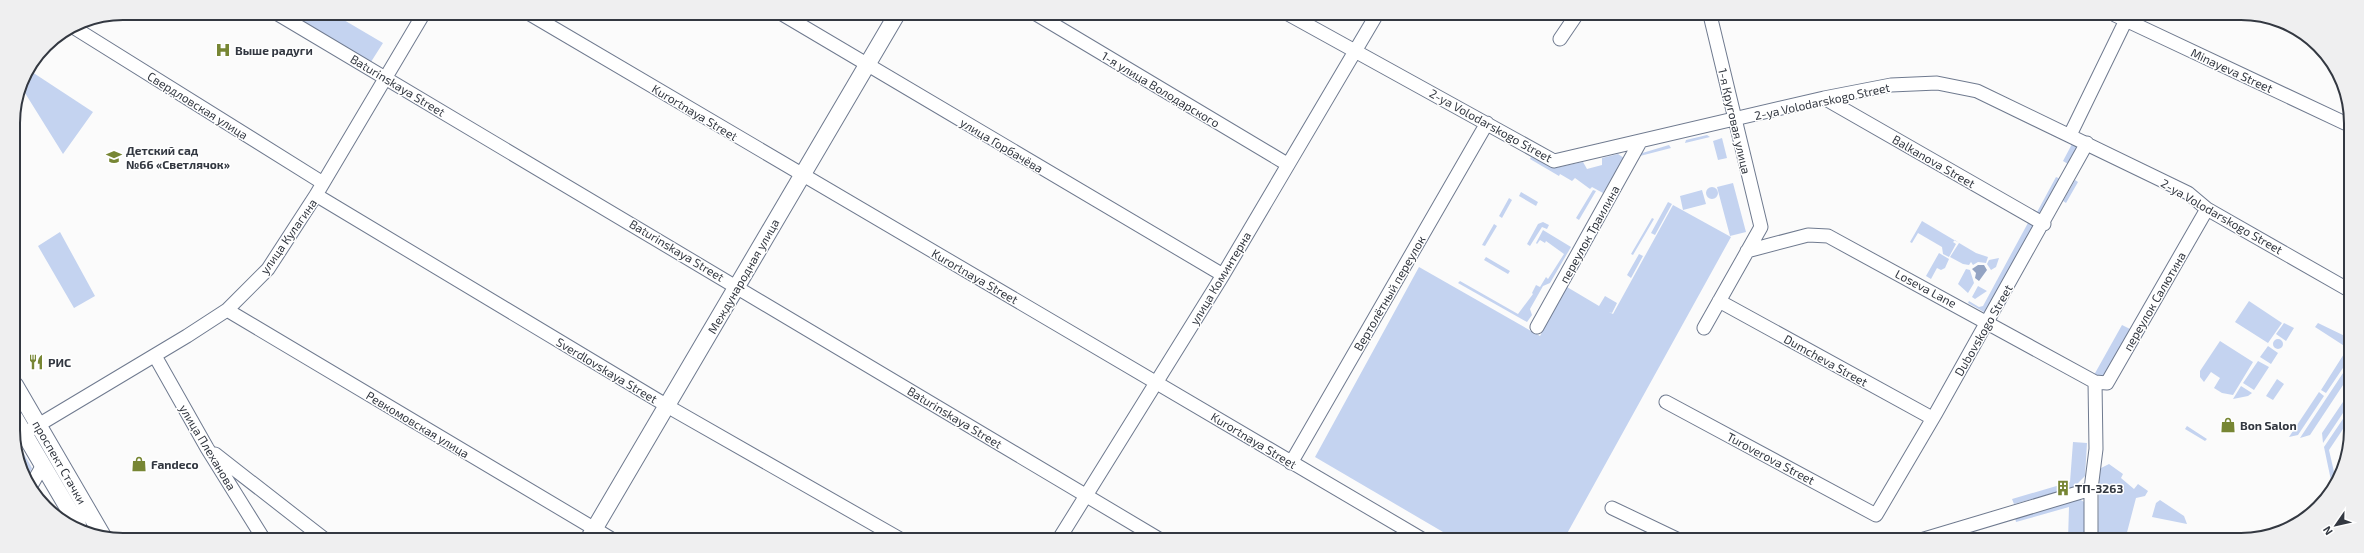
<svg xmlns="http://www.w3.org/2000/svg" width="2364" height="553" font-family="'Exo 2',sans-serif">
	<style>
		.green { fill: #c4d3f0 }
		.water { fill: #94a4c3 }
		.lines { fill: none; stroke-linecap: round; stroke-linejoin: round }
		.minor-casing { stroke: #6f7a8f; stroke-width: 15 }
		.major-casing { stroke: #6f7a8f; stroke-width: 18 }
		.minor { stroke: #fff; stroke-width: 13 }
		.major { stroke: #fff; stroke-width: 16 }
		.labels { text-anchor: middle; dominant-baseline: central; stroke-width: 3; stroke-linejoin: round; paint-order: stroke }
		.poi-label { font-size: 12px; font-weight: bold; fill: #333841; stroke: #fff; text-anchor: start }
		.street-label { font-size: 12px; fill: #333841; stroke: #fff }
		.rim { fill: none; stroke: #333841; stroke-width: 2 }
	</style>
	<rect width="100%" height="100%" fill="#fbfbfb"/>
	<!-- green -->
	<path class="green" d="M280 13H332L383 43 369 65Z
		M29 70 93 112 63 154 20 85Z
		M2052 131 2077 145V150L2068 164 2063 161 2072 144 2050 134Z
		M1707 135 1710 137 1685 143 1686 140Z
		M1722 138 1727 158 1718 160 1713 141Z
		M1669 145 1671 148 1640 156 1612 206 1639 154Z
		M1618 154 1624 158 1603 193 1592 187 1590 189 1575 178 1572 181 1560 174 1559 176 1530 159 1531 157 1554 168 1583 162 1587 169 1602 165V158Z
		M2056 177 2063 180 2041 216 2036 214Z
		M2075 180 2078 182 2066 203 2063 201Z
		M1733 183 1746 232 1730 236 1717 187Z
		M1706 193a6 6 0 1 1 12 0a6 6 0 1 1-12 0Z
		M1593 190 1596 191 1579 220 1576 218Z
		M1702 190 1706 204 1683 210 1680 196Z
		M1521 192 1538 202 1536 206 1519 196Z
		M1509 198 1512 200 1502 218 1499 216Z
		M1668 202 1672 204 1655 235 1651 233Z
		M1673 205 1731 237 1564 539H1455L1315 457 1419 267 1540 336 1567 287 1599 306 1605 296 1617 303 1612 313 1609 312 1613 314Z
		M1652 218 1654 219 1633 255 1631 254Z
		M1922 221 1976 253 1988 257 1986 263 1978 262 1973 265 1971 262 1969 265 1963 264 1950 257 1959 243 1955 240 1953 242 1956 244 1949 257 1943 254 1942 247 1918 233 1912 243 1910 242Z
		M2029 221 2035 226 1989 311 1984 312 1968 303 1969 301 1979 307 1983 306Z
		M1543 222 1549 225 1547 229 1542 227 1530 246 1527 244 1538 224Z
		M1494 224 1497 226 1485 246 1482 245Z
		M1543 230 1571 247 1550 283 1543 286 1530 309 1532 315 1527 322 1458 283 1460 281 1518 314 1533 294 1532 293 1536 285 1540 287 1546 277 1548 279 1564 254 1546 241 1545 243 1540 240 1537 244 1536 243Z
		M60 232 95 296 74 308 38 246Z
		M1939 253 1949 259 1945 268 1941 270 1937 268 1931 279 1926 276Z
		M1639 254 1643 256 1631 278 1627 275Z
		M1486 257 1510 271 1508 274 1484 260Z
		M1999 258 1996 267 1991 270 1987 264 1989 260Z
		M1966 269 1970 270 1974 283 1968 293 1958 284Z
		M1978 286 1987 291 1975 299 1972 297Z
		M2249 301 2282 323 2268 343 2235 322Z
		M2284 323 2294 328 2286 341 2276 334Z
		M2318 323 2349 338 2346 347 2315 327Z
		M2122 325 2130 329 2131 334 2102 380 2094 375Z
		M2273 344a5 5 0 1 1 10 0a5 5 0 1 1-10 0Z
		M2220 341 2253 362 2233 395 2222 393 2214 388 2220 378 2211 372 2204 382 2200 377V371Z
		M2268 346 2278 353 2271 364 2260 357Z
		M2349 346V359L2326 393 2321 390Z
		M2258 361 2269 367 2254 390 2243 383Z
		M2349 364V376L2310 435 2300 438Z
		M2277 379 2284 384 2273 400 2266 396Z
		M2241 386 2252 393 2248 396 2233 399Z
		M2319 392 2324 396 2298 435 2289 437Z
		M2349 393V404L2323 443 2322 433Z
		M2349 410V420L2329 450 2337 485 2333 490 2324 447Z
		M2187 426 2207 439 2205 441 2185 429Z
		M15 438 32 468 28 476 15 452Z
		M2073 442 2087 443 2085 476 2076 485 2077 487 2014 504 2012 499 2070 482Z
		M2109 464 2123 474 2121 478 2134 489 2138 484 2148 491 2145 496 2136 498 2125 540H2098L2099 469Z
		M2079 499 2086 503 2087 540H2068L2069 507 2016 522 2014 513Z
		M2160 500 2184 516 2187 524 2152 517 2156 503Z"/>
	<!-- water -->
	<path class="water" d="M1978 265H1984L1987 270 1979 281 1975 278 1976 273 1972 269Z"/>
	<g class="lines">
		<!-- minor casing -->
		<g class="minor-casing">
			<path id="minor" d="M276 13 1159 539
				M528 13 1422 539
				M782 14 1223 275
				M1036 14 1287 164
				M1288 14 1554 161 1824 98 1891 85 1937 83 1977 91 2188 193 2207 209 2349 290
				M2115 15 2349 125
				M73 27 323 183
				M1560 39 1577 14
				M1824 98 2044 224
				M2070 135 2126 20
				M316 195 674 410 900 539
				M1747 251 1808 235 1828 236 2095 382 2107 383 2207 209
				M1719 301 1932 418
				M227 310 610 538
				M1537 327 1640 142
				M1704 328 1761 227 1710 15
				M155 356 207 448 263 538
				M1666 402 1876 515 1936 413 2087 143
				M30 430 187 336 227 310 268 269 316 195 424 13
				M215 454 323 538
				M1291 463 1487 123
				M32 484 43 465
				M1612 508 1677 539
				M1059 539 1223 275 1377 14
				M1924 539 2091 489
				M2091 540V489L2096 449 2095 382"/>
		</g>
		<!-- major casing -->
		<g class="major-casing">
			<path id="major" d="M15 385 104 538
				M15 418 78 525
				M589 538 897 14"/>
		</g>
		<!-- minor -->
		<use href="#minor" class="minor"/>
		<!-- major -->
		<use href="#major" class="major"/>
	</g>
	<!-- icons -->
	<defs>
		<g id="hospital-bare" transform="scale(1.2)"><path d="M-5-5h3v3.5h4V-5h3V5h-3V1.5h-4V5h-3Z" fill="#778634" stroke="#fff" stroke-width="2.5" paint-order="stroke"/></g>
		<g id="school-bare" transform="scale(1.2)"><path d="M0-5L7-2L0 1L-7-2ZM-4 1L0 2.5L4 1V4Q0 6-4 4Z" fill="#778634" stroke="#fff" stroke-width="2.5" paint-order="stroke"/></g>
		<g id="restaurant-bare" transform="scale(1.2)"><path d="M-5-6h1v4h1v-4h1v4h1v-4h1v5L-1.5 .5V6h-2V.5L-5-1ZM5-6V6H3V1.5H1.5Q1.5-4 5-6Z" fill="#778634" stroke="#fff" stroke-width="2.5" paint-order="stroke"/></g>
		<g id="shop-bare" transform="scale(1.2)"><path d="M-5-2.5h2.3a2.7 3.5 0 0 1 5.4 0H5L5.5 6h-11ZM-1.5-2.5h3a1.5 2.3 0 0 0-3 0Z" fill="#778634" stroke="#fff" stroke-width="2.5" paint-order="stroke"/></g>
		<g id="building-bare" transform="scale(1.2)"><path d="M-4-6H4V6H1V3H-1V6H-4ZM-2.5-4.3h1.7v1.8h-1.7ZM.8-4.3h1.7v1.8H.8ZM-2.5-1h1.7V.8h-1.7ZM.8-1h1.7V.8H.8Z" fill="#778634" stroke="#fff" stroke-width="2.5" paint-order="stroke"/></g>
	</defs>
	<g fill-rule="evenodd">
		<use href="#hospital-bare" x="223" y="50"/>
		<use href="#school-bare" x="114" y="157"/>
		<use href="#restaurant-bare" x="36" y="362"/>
		<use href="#shop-bare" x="2228" y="425"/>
		<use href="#shop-bare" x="139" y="464"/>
		<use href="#building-bare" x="2063" y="488"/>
	</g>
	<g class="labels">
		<!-- poi labels -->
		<g class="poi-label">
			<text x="235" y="50">Выше радуги</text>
			<text x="126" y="150">Детский сад<tspan x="126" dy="14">№66 «Светлячок»</tspan></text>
			<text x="48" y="362">РИС</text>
			<text x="2240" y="425">Bon Salon</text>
			<text x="151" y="464">Fandeco</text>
			<text x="2075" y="488">ТП-3263</text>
		</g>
		<!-- street labels -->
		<g class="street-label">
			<text transform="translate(2232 70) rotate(25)">Minayeva Street</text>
			<text transform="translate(398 85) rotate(31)">Baturinskaya Street</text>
			<text transform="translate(1161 89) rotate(31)">1-я улица Володарского</text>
			<text transform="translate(1822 101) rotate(-12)">2-ya Volodarskogo Street</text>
			<text transform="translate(198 105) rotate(32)">Свердловская улица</text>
			<text transform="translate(695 112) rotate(31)">Kurortnaya Street</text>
			<text transform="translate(1735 121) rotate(77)">1-я Круговая улица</text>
			<text transform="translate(1491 125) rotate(29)">2-ya Volodarskogo Street</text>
			<text transform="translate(1002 145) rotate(31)">улица Горбачёва</text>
			<text transform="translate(1934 161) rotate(30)">Balkanova Street</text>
			<text transform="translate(2222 216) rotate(30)">2-ya Volodarskogo Street</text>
			<text transform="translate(1589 234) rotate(-61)">переулок Траилина</text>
			<text transform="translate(288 236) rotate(-55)">улица Кулагина</text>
			<text transform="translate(677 250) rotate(31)">Baturinskaya Street</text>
			<text transform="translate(743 276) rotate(-60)">Международная улица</text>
			<text transform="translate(975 276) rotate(30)">Kurortnaya Street</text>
			<text transform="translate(1220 278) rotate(-59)">улица Коминтерна</text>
			<text transform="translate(1926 288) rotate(28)">Loseva Lane</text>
			<text transform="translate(1389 293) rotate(-60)">Вертолётный переулок</text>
			<text transform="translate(2154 301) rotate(-60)">переулок Салютина</text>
			<text transform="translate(1983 330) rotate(-60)">Dubovskogo Street</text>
			<text transform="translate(1826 360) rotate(29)">Dumcheva Street</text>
			<text transform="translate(607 370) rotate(31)">Sverdlovskaya Street</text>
			<text transform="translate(955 417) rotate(31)">Baturinskaya Street</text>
			<text transform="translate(418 424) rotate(31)">Ревкомовская улица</text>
			<text transform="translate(1254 440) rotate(31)">Kurortnaya Street</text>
			<text transform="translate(208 447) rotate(59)">улица Плеханова</text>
			<text transform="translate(1771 458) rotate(28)">Turoverova Street</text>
			<text transform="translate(60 462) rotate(60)">проспект Стачки</text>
		</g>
	</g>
	<!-- crop -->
	<path d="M0 0H2364V553H0ZM123 20H2241A103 103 0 0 1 2344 123V430A103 103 0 0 1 2241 533H123A103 103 0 0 1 20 430V123A103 103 0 0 1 123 20Z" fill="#efeff0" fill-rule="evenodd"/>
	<path class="rim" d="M123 20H2241A103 103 0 0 1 2344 123V430A103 103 0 0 1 2241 533H123A103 103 0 0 1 20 430V123A103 103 0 0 1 123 20Z"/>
	<!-- north arrow -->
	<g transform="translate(2336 525) rotate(236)" stroke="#ffffff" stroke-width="3" paint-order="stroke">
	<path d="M0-3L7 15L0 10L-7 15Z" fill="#333841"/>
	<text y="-6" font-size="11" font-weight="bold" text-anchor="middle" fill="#333841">N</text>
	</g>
</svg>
